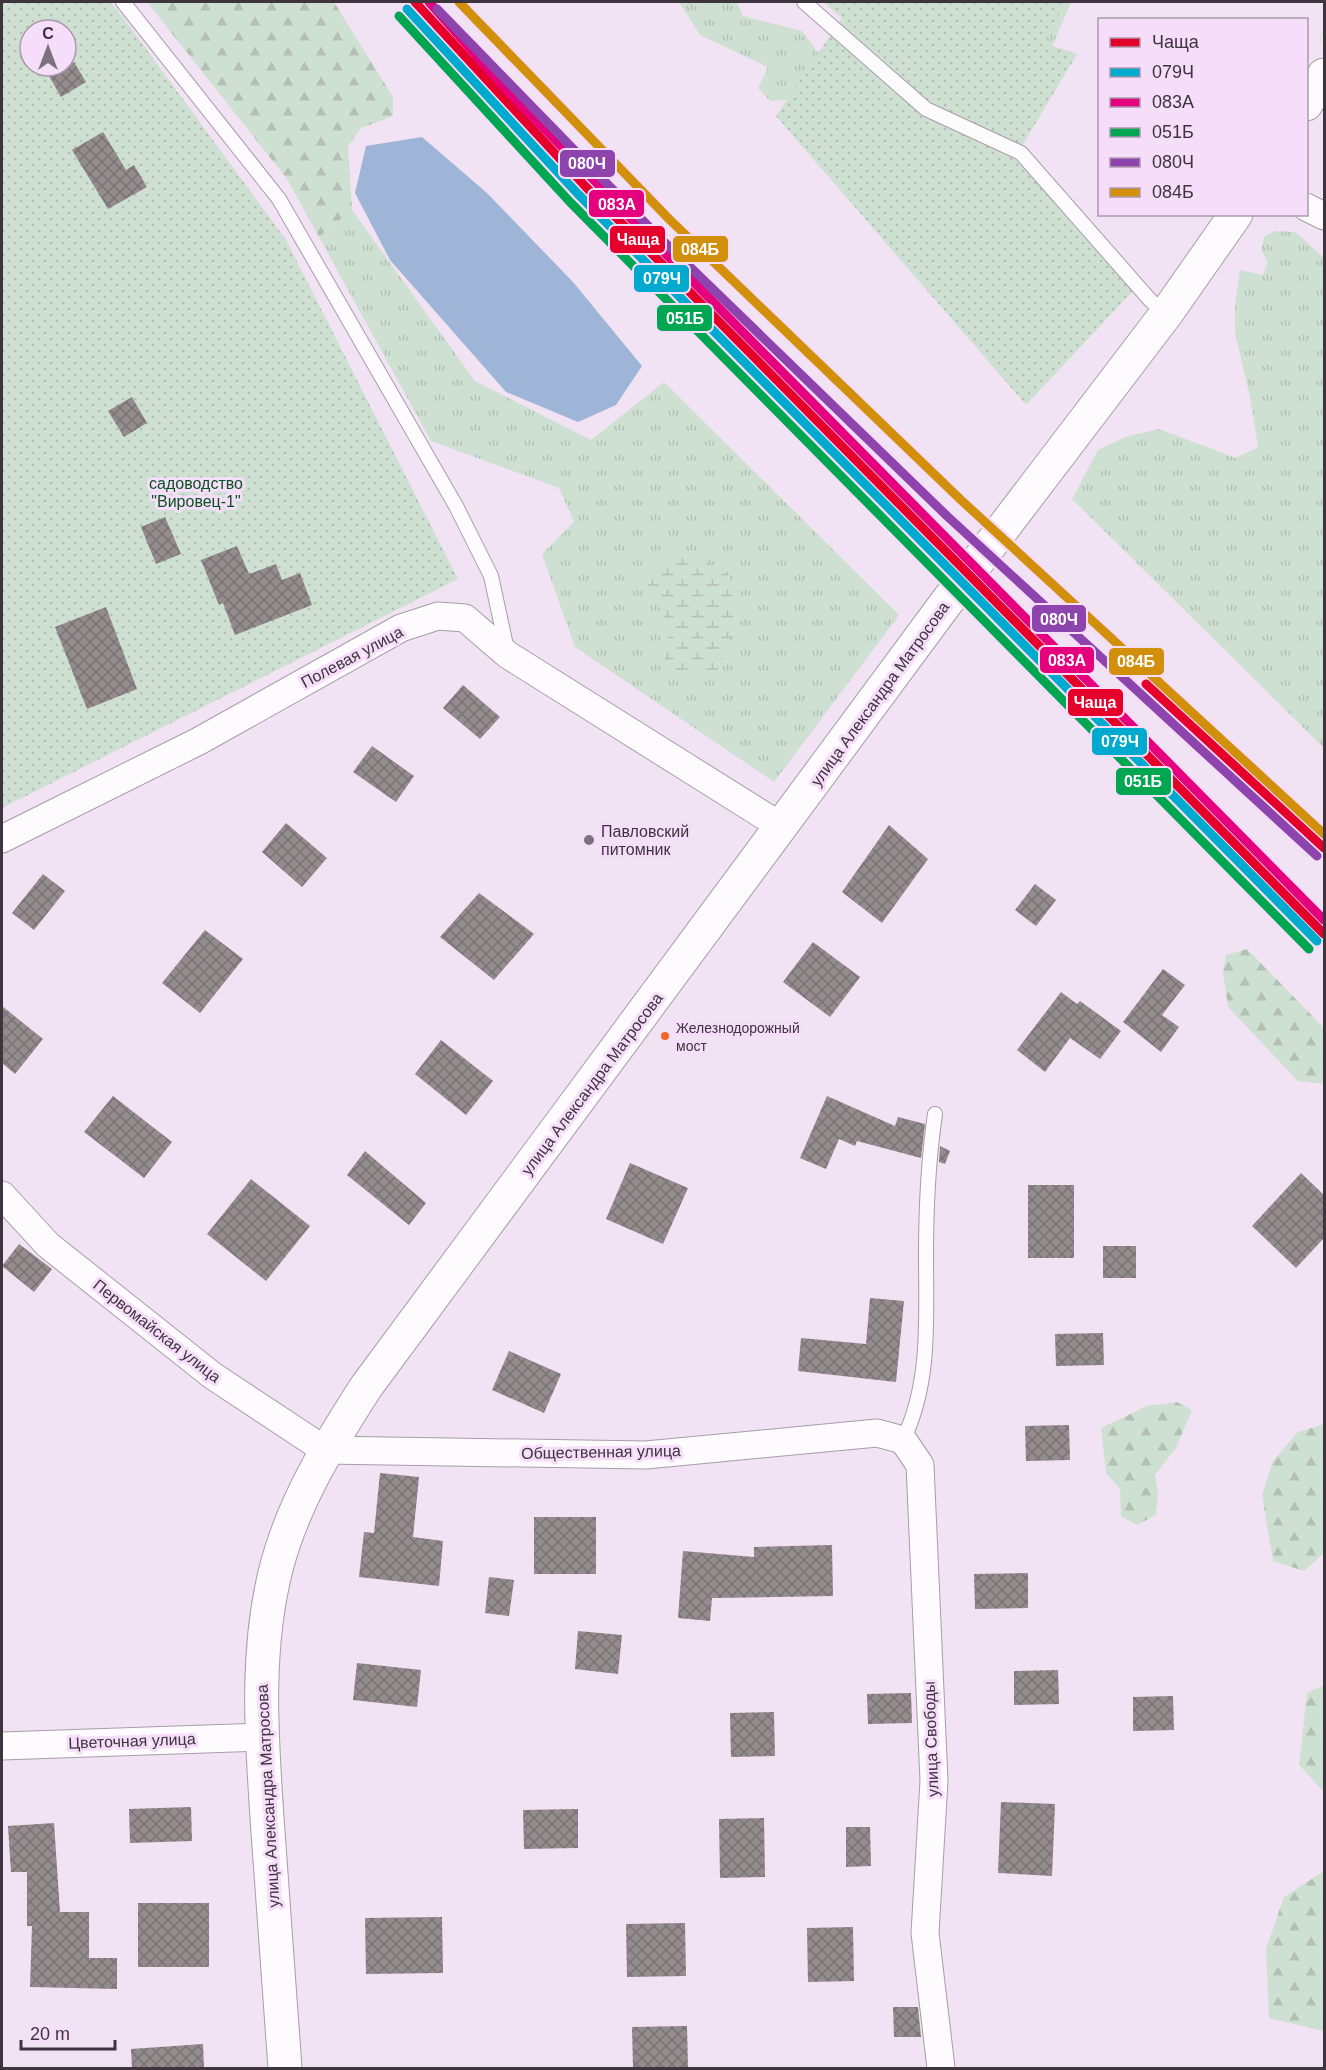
<svg xmlns="http://www.w3.org/2000/svg" width="1326" height="2070" font-family="Arial,sans-serif">
	<style>
		.grass { fill: url(#grass-tufts) }
		.forest { fill: url(#forest-firs) }
		.wetland { fill: url(#wetland-marsh) }
		.garden { fill: url(#garden-dots); fill-rule: evenodd }
		.water { fill: #9fb5d8 }
		.building { fill: url(#building-cross-hatch) }
		.lines { fill: none; stroke-linecap: round; stroke-linejoin: round }
		.lane-casing { stroke: #a79da9; stroke-width: 16 }
		.street-casing { stroke: #a79da9; stroke-width: 29 }
		.secondary-casing { stroke: #a79da9; stroke-width: 35 }
		.path { stroke: #e3dfe4; stroke-width: 4; stroke-dasharray: 4.5 3; stroke-linecap: butt }
		.lane { stroke: #fdfbfd; stroke-width: 14 }
		.street { stroke: #fdfbfd; stroke-width: 27 }
		.secondary { stroke: #fdfbfd; stroke-width: 33 }
		.rail-1-casing { stroke: #f6ddf9; stroke-width: 14 }
		.rail-2-casing { stroke: #f6ddf9; stroke-width: 14 }
		.rail-3-casing { stroke: #f6ddf9; stroke-width: 14 }
		.rail-4-casing { stroke: #f6ddf9; stroke-width: 14 }
		.rail-5-casing { stroke: #f6ddf9; stroke-width: 14 }
		.rail-6-casing { stroke: #f6ddf9; stroke-width: 14 }
		.rail-1 { stroke: #e4002b; stroke-width: 9 }
		.rail-2 { stroke: #00a9ce; stroke-width: 9 }
		.rail-3 { stroke: #e5007d; stroke-width: 9 }
		.rail-4 { stroke: #00a651; stroke-width: 9 }
		.rail-5 { stroke: #8e44ad; stroke-width: 9 }
		.rail-6 { stroke: #d28f0c; stroke-width: 9 }
		.poi-dot { fill: #7c717d; stroke: #f6ddf9; stroke-width: 2 }
		.bus-dot { fill: #f26522; stroke: #f6ddf9; stroke-width: 2 }
		.labels { text-anchor: middle; dominant-baseline: central; stroke-width: 6; stroke-linejoin: round; paint-order: stroke }
		.bus-label { font-size: 14px; fill: #3d343e; stroke: #f6ddf9; text-anchor: start }
		.park-label { font-size: 16px; fill: #09521f; stroke: #f6ddf9 }
		.street-label { font-size: 16px; fill: #3d343e; stroke: #f6ddf9 }
		.poi-label { font-size: 16px; fill: #3d343e; stroke: #f6ddf9; text-anchor: start }
		.line-badge { stroke: #f6ddf9; stroke-width: 2 }
		.badge-label { font-size: 16px; text-anchor: middle; font-weight: bold; fill: #fff }
	</style>
	<defs>
		<pattern id="grass-tufts" width="24" height="20" patternUnits="userSpaceOnUse" patternTransform="scale(1.5)"><rect width="24" height="20" fill="#cee0d1"/><path d="M3 7l-1-3M5 7V3M7 7l1-3M15 17l-1-3M17 17v-4M19 17l1-3" fill="none" stroke="#b2c1b4"/></pattern>
		<pattern id="forest-firs" width="22" height="20" patternUnits="userSpaceOnUse" patternTransform="scale(1.5)"><rect width="22" height="20" fill="#cee0d1"/><path d="M5 1l3.5 6h-7zM16 11l3.5 6h-7z" fill="#b2c1b4"/></pattern>
		<pattern id="wetland-marsh" width="20" height="14" patternUnits="userSpaceOnUse" patternTransform="scale(1.5)"><rect width="20" height="14" fill="#cee0d1"/><path d="M1 5h8M5 5V1M11 12h8M15 12V8" fill="none" stroke="#b2c1b4"/></pattern>
		<pattern id="garden-dots" width="8" height="8" patternUnits="userSpaceOnUse" patternTransform="scale(1.5)"><rect width="8" height="8" fill="#cee0d1"/><path d="M2 2h.1M6 6h.1" fill="none" stroke="#b2c1b4" stroke-width="1.8" stroke-linecap="round"/></pattern>
		<pattern id="building-cross-hatch" width="8" height="8" patternUnits="userSpaceOnUse" patternTransform="scale(1.5)"><rect width="8" height="8" fill="#948b8d"/><path d="M0 0l8 8M0 8l8-8" fill="none" stroke="#7a7275"/></pattern>
	</defs>
	<rect width="100%" height="100%" fill="#f1e3f3"/>
	<!-- grass -->
	<path class="grass" d="M679 2H737L743 16 802 31 844 88 817 98 770 101 758 88 768 67 700 35Z
		M1031 2H1071L1050 51 1028 33Z
		M352 210 475 381 591 440 664 382 899 615 774 782 575 647 542 554 574 522 559 488 431 441 319 237Z
		M1274 231 1295 232 1324 258V748L1072 499 1098 450 1128 436 1159 429 1236 458 1258 447 1250 397 1235 332V305L1240 270 1263 275 1268 262 1261 250 1264 237Z"/>
	<!-- forest -->
	<path class="forest" d="M147 2H334L393 97V116L361 128 348 146 352 210 319 237 287 179Z
		M1247 949 1324 1028V1084L1298 1081 1228 1007 1223 973 1226 955Z
		M1177 1402 1192 1410 1176 1448 1155 1475 1158 1493 1156 1515 1137 1525 1121 1516 1120 1489 1106 1473 1101 1428 1147 1406Z
		M1324 1424V1553L1304 1571 1273 1561 1262 1495 1273 1461 1298 1432Z
		M1324 1685V1792L1299 1765 1307 1693Z
		M1324 1871V2031L1269 2018 1266 1949 1284 1897Z"/>
	<!-- wetland -->
	<path class="wetland" d="M694 556 728 572C738 612 736 635 717 671L682 673 664 665 670 628 647 582 660 563Z"/>
	<!-- garden -->
	<path class="garden" d="M2 2H110L122 16 286 240 458 579 2 808ZM30 30H66V66H30Z
		M823 2H1066L1044 43 1077 54 1016 156 1133 291 1026 405 776 116 842 18Z"/>
	<!-- water -->
	<path class="water" d="M422 137 487 193 573 282 642 366 616 405 578 422 506 392 390 260 355 193 366 146Z"/>
	<!-- building -->
	<path class="building" d="M74 62 86 82 61 97 49 76Z
		M103 132 126 170 134 165 147 187 108 209 72 150Z
		M132 397 147 423 124 437 108 411Z
		M165 517 181 554 156 564 141 527Z
		M237 546 249 574 276 564 282 580 300 573 312 605 235 635 223 603 219 605 201 560Z
		M106 607 137 689 87 709 55 627Z
		M463 685 500 717 480 739 443 708Z
		M372 746 414 776 396 802 353 772Z
		M286 823 327 858 302 887 262 852Z
		M889 825 928 859 882 923 842 892Z
		M43 874 65 891 34 930 12 913Z
		M1035 884 1056 900 1036 926 1015 910Z
		M479 893 534 934 494 980 440 937Z
		M205 930 243 959 200 1013 162 983Z
		M813 942 860 977 830 1017 783 982Z
		M1163 969 1185 985 1162 1015 1179 1027 1161 1052 1123 1022Z
		M1061 992 1077 1004 1080 1001 1121 1031 1100 1059 1070 1038 1045 1072 1017 1050Z
		M2 1006 43 1039 15 1074 2 1063Z
		M441 1040 493 1081 466 1115 415 1074Z
		M113 1096 172 1142 144 1178 84 1132Z
		M827 1096 895 1126 898 1117 925 1124 921 1158 857 1141 855 1146 839 1139 826 1169 800 1158Z
		M940 1146 950 1151 945 1164 939 1162Z
		M365 1151 426 1203 409 1225 347 1175Z
		M630 1163 688 1188 663 1244 606 1219Z
		M1301 1173 1324 1195V1238L1296 1268 1252 1226Z
		M251 1179 310 1226 266 1281 207 1234Z
		M1028 1185H1074V1258H1028Z
		M19 1244 52 1269 34 1292 2 1266Z
		M1103 1246H1136V1278H1103Z
		M870 1298 904 1301 896 1382 798 1371 801 1338 866 1344Z
		M1103 1333 1104 1365 1056 1366 1055 1334Z
		M509 1351 561 1374 544 1413 492 1390Z
		M1069 1425 1070 1460 1026 1461 1025 1426Z
		M380 1473 419 1477 413 1537 443 1541 439 1586 359 1577 364 1532 374 1533Z
		M534 1517H596V1574H534Z
		M832 1545 833 1596 712 1598 710 1621 678 1618 683 1551 754 1557V1547Z
		M1028 1573V1608L975 1609 974 1574Z
		M489 1577 514 1580 509 1616 485 1613Z
		M578 1631 622 1635 618 1674 575 1669Z
		M357 1663 421 1670 417 1707 353 1700Z
		M1058 1670 1059 1704 1014 1705V1671Z
		M911 1693 912 1723 868 1724 867 1694Z
		M1173 1696 1174 1730 1133 1731V1697Z
		M774 1712 775 1756 731 1757 730 1713Z
		M1001 1802 1055 1804 1052 1876 998 1873Z
		M191 1807 192 1841 130 1843 129 1809Z
		M578 1809V1848L524 1849 523 1810Z
		M764 1818 765 1877 720 1878 719 1819Z
		M54 1823 60 1912H89V1958H117V1989L30 1987 32 1926H27V1872H11L8 1826Z
		M846 1827H870L871 1866 846 1867Z
		M138 1903H209V1967H138Z
		M442 1917 443 1973 366 1974 365 1918Z
		M685 1923 686 1976 627 1977 626 1924Z
		M853 1927 854 1981 808 1982 807 1928Z
		M893 2007H918L921 2037H894Z
		M687 2026 688 2068H633L632 2027Z
		M203 2044 204 2068H132L131 2049Z"/>
	<g class="lines">
		<!-- lane casing -->
		<g class="lane-casing">
			<path id="lane" d="M123 2 279 199 456 506 491 576 507 650
				M804 2 926 109 1021 153 1150 300 1166 314
				M903 1440C931 1383 926 1318 926 1256 926 1208 928 1162 935 1114"/>
		</g>
		<!-- street casing -->
		<g class="street-casing">
			<path id="street" d="M1306 207 1324 216
				M2 839 199 741 401 628 438 616 465 618 508 655 782 827
				M2 1195 48 1245 213 1376 325 1450 646 1455 877 1433 903 1440 920 1465 934 1781 925 1933 941 2068
				M2 1746 262 1737"/>
		</g>
		<!-- secondary casing -->
		<g class="secondary-casing">
			<path id="secondary" d="M1306 104 1324 75
				M285 2068C279 1990 274 1911 268 1832 262 1743 254 1652 277 1565 295 1499 330 1443 366 1387L946 603 1166 314 1236 214"/>
		</g>
		<!-- path -->
		<path class="path" d="M1319 42 1324 32"/>
		<!-- lane -->
		<use href="#lane" class="lane"/>
		<!-- street -->
		<use href="#street" class="street"/>
		<!-- secondary -->
		<use href="#secondary" class="secondary"/>
		<!-- rail-1 casing -->
		<g class="rail-1-casing">
			<path id="rail-1" d="M415 2 586 187 1324 934
				M1146 684 1324 848"/>
		</g>
		<!-- rail-2 casing -->
		<g class="rail-2-casing">
			<path id="rail-2" d="M407 9 578 194 1317 941"/>
		</g>
		<!-- rail-3 casing -->
		<g class="rail-3-casing">
			<path id="rail-3" d="M429 2 506 89 637 225 1324 920"/>
		</g>
		<!-- rail-4 casing -->
		<g class="rail-4-casing">
			<path id="rail-4" d="M399 16 570 202 1309 949"/>
		</g>
		<!-- rail-5 casing -->
		<g class="rail-5-casing">
			<path id="rail-5" d="M437 9 655 233 947 516 1317 856"/>
		</g>
		<!-- rail-6 casing -->
		<g class="rail-6-casing">
			<path id="rail-6" d="M459 2 669 219 961 500 1324 834"/>
		</g>
		<!-- rail-1 -->
		<use href="#rail-1" class="rail-1"/>
		<!-- rail-2 -->
		<use href="#rail-2" class="rail-2"/>
		<!-- rail-3 -->
		<use href="#rail-3" class="rail-3"/>
		<!-- rail-4 -->
		<use href="#rail-4" class="rail-4"/>
		<!-- rail-5 -->
		<use href="#rail-5" class="rail-5"/>
		<!-- rail-6 -->
		<use href="#rail-6" class="rail-6"/>
	</g>
	<!-- markers -->
	<circle class="poi-dot" cx="589" cy="840" r="6"/>
	<circle class="bus-dot" cx="665" cy="1036" r="5"/>
	<g class="labels">
		<!-- bus labels -->
		<g class="bus-label">
			<text x="676" y="1028">Железнодорожный<tspan x="676" dy="18">мост</tspan></text>
		</g>
		<!-- park labels -->
		<g class="park-label">
			<text x="196" y="483">садоводство<tspan x="196" dy="18">"Вировец-1"</tspan></text>
		</g>
		<!-- street labels -->
		<g class="street-label">
			<text transform="translate(352 657) rotate(-28)">Полевая улица</text>
			<text transform="translate(880 694) rotate(-54)">улица Александра Матросова</text>
			<text transform="translate(592 1084) rotate(-53)">улица Александра Матросова</text>
			<text transform="translate(157 1331) rotate(38)">Первомайская улица</text>
			<text transform="translate(601 1452) rotate(-1)">Общественная улица</text>
			<text transform="translate(931 1739) rotate(-92)">улица Свободы</text>
			<text transform="translate(132 1741) rotate(-2)">Цветочная улица</text>
			<text transform="translate(268 1796) rotate(-93)">улица Александра Матросова</text>
		</g>
		<!-- poi labels -->
		<g class="poi-label">
			<text x="601" y="831">Павловский<tspan x="601" dy="18">питомник</tspan></text>
		</g>
	</g>
	<g class="line-badge">
		<rect x="559" y="149" width="57" height="29" rx="6" fill="#8e44ad"/>
		<rect x="588" y="189" width="57" height="29" rx="6" fill="#e5007d"/>
		<rect x="609" y="225" width="57" height="29" rx="6" fill="#e4002b"/>
		<rect x="672" y="235" width="57" height="28" rx="6" fill="#d28f0c"/>
		<rect x="633" y="264" width="57" height="29" rx="6" fill="#00a9ce"/>
		<rect x="656" y="304" width="57" height="28" rx="6" fill="#00a651"/>
		<rect x="1031" y="604" width="56" height="29" rx="6" fill="#8e44ad"/>
		<rect x="1039" y="646" width="56" height="28" rx="6" fill="#e5007d"/>
		<rect x="1108" y="647" width="57" height="29" rx="6" fill="#d28f0c"/>
		<rect x="1067" y="688" width="57" height="29" rx="6" fill="#e4002b"/>
		<rect x="1091" y="727" width="57" height="29" rx="6" fill="#00a9ce"/>
		<rect x="1115" y="767" width="57" height="29" rx="6" fill="#00a651"/>
	</g>
	<g class="badge-label">
		<text x="587" y="169">080Ч</text>
		<text x="617" y="210">083А</text>
		<text x="638" y="245">Чаща</text>
		<text x="700" y="255">084Б</text>
		<text x="662" y="284">079Ч</text>
		<text x="685" y="324">051Б</text>
		<text x="1059" y="625">080Ч</text>
		<text x="1067" y="666">083А</text>
		<text x="1136" y="667">084Б</text>
		<text x="1095" y="708">Чаща</text>
		<text x="1120" y="747">079Ч</text>
		<text x="1143" y="787">051Б</text>
	</g>
	<!-- border -->
	<rect width="1326" height="2070" fill="none" stroke="#3d343e" stroke-width="6"/>
	<!-- legend -->
	<rect x="1098" y="18" width="210" height="198" fill="#f6ddf9" stroke="#ac99ae" stroke-width="1.5"/>
	<rect x="1110" y="38" width="30" height="9" fill="#e4002b" stroke="#ac99ae" stroke-width="1.5"/>
	<text x="1152" y="48" font-size="18" fill="#3d343e">Чаща</text>
	<rect x="1110" y="68" width="30" height="9" fill="#00a9ce" stroke="#ac99ae" stroke-width="1.5"/>
	<text x="1152" y="78" font-size="18" fill="#3d343e">079Ч</text>
	<rect x="1110" y="98" width="30" height="9" fill="#e5007d" stroke="#ac99ae" stroke-width="1.5"/>
	<text x="1152" y="108" font-size="18" fill="#3d343e">083А</text>
	<rect x="1110" y="128" width="30" height="9" fill="#00a651" stroke="#ac99ae" stroke-width="1.5"/>
	<text x="1152" y="138" font-size="18" fill="#3d343e">051Б</text>
	<rect x="1110" y="158" width="30" height="9" fill="#8e44ad" stroke="#ac99ae" stroke-width="1.5"/>
	<text x="1152" y="168" font-size="18" fill="#3d343e">080Ч</text>
	<rect x="1110" y="188" width="30" height="9" fill="#d28f0c" stroke="#ac99ae" stroke-width="1.5"/>
	<text x="1152" y="198" font-size="18" fill="#3d343e">084Б</text>
	<!-- north arrow -->
	<g transform="translate(48 48)"><circle r="28" fill="#f6ddf9" stroke="#ac99ae" stroke-width="1.5"/>
	<path d="M0-4.5L10 22L0 15L-10 22Z" fill="#7c717d"/>
	<text y="-9" font-size="16" font-weight="bold" text-anchor="middle" fill="#3d343e">С</text>
	</g>
	<!-- scale -->
	<path d="M21 2040v9h94v-9" fill="none" stroke="#3d343e" stroke-width="3"/>
	<text x="30" y="2040" font-size="18" fill="#3d343e" stroke="#f6ddf9" stroke-width="4.5" paint-order="stroke">20 m</text>
</svg>
